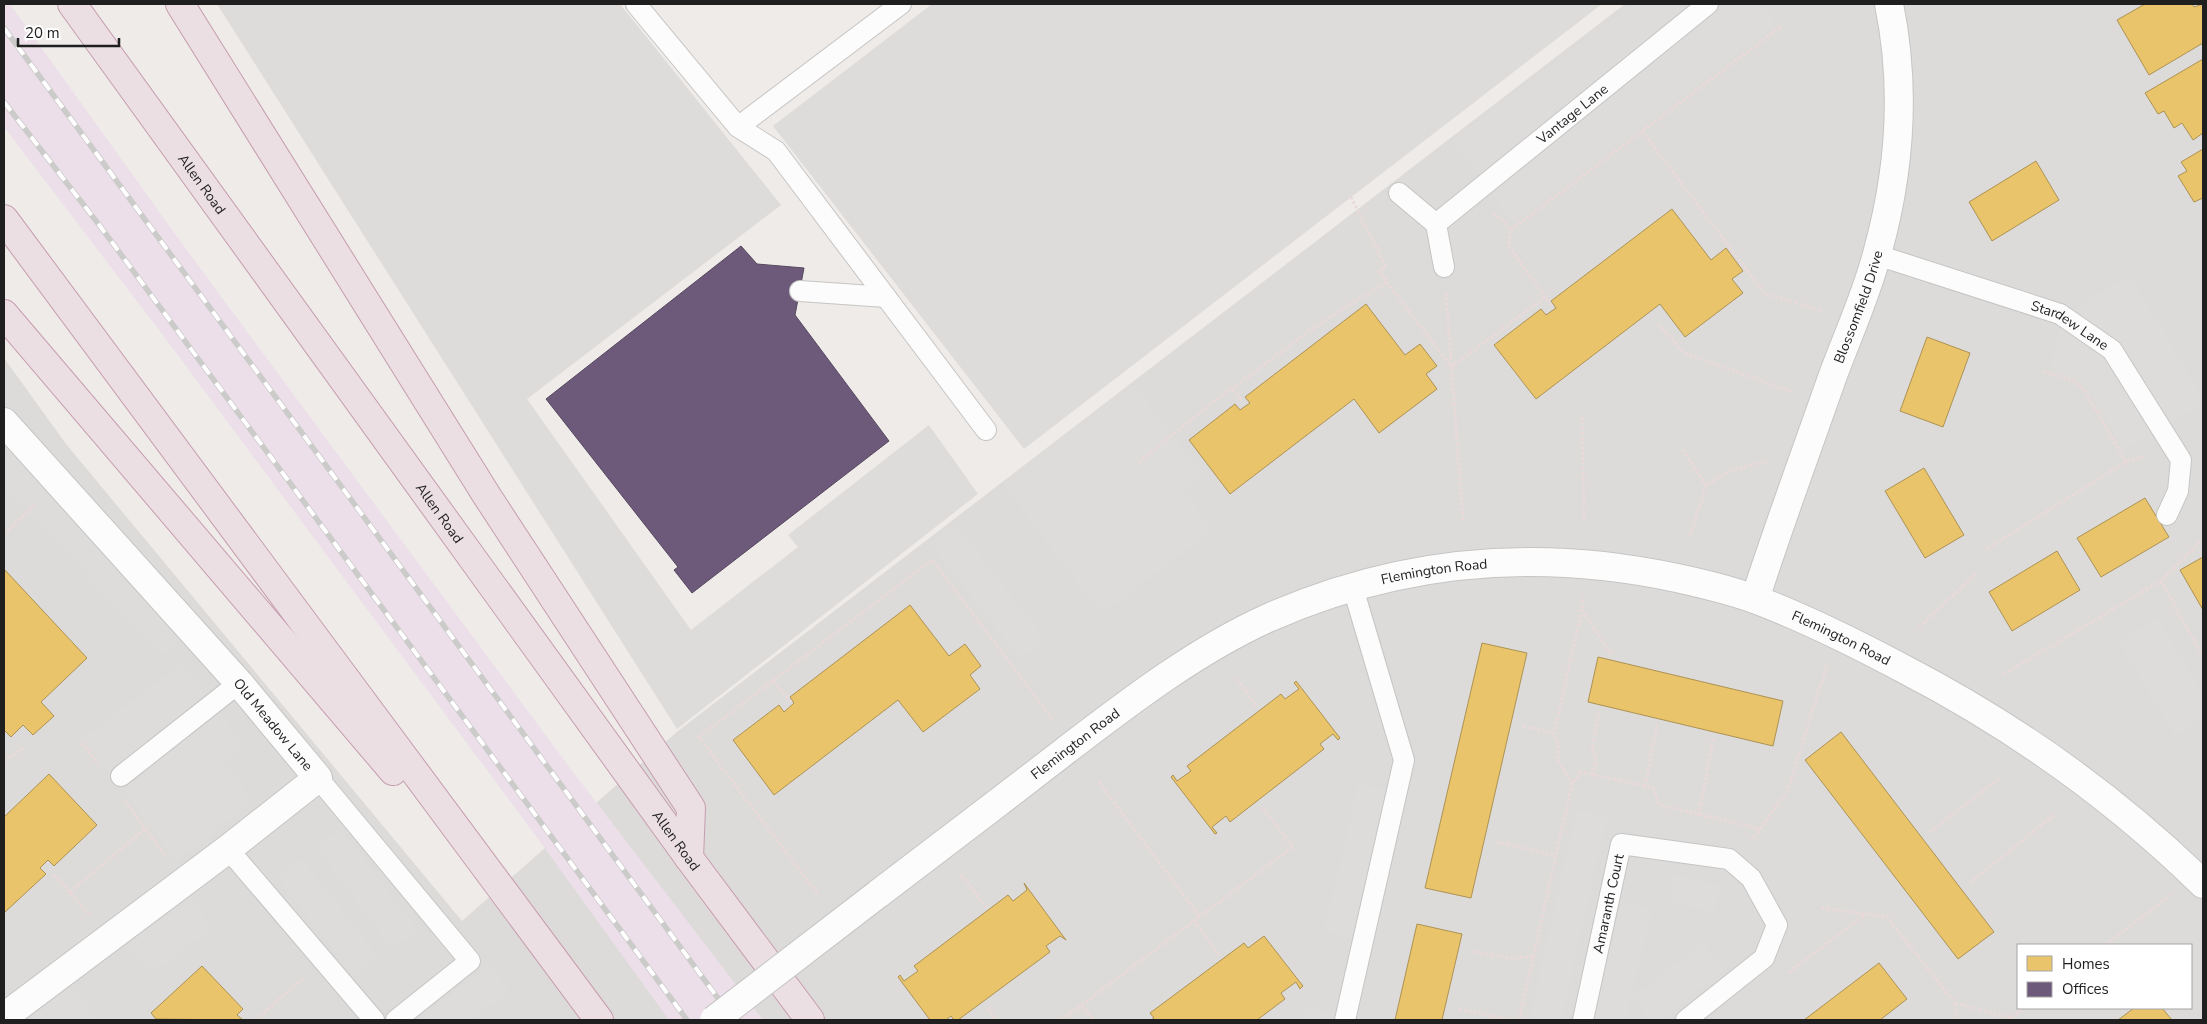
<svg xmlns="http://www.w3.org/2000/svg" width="2207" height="1024" font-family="'Nunito Sans',sans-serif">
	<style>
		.residential { fill: #dddbd9; fill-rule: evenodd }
		.railway { fill: #ecdfe9 }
		.parking { fill: #dedcdb }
		.homes { fill: #e9c46a; stroke: #ac9254 }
		.offices { fill: #6d597a; stroke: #56485f }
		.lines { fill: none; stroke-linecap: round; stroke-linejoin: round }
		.service-casing { stroke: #c6c5c4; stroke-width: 22 }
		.minor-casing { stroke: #c6c5c4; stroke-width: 30 }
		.motorway-casing { stroke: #c69caf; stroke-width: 30 }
		.path { stroke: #ebd9da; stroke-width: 3; stroke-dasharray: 2.5 2.5; stroke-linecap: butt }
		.service { stroke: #fcfcfc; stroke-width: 20 }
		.minor { stroke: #fcfcfc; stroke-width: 28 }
		.motorway { stroke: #ebdfe3; stroke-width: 28 }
		.rail-casing { stroke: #cbcbca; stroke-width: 5.5 }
		.rail { stroke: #fff; stroke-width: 4; stroke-dasharray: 11; stroke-linecap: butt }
		.minor-bridge-casing { stroke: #c6c5c4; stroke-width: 30; stroke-linecap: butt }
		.minor-bridge { stroke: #fcfcfc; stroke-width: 28 }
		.labels { text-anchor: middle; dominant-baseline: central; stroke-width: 5; stroke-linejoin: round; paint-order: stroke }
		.street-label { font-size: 14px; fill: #1f1f1f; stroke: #fff }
	</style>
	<rect width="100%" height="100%" fill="#eeebe8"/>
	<!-- residential -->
	<path class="residential" d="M1625 4H2203V1020H4V358L66 444 462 921 678 731ZM2018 945H2191V1008H2018Z"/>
	<!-- railway -->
	<path class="railway" d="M4 4H10L175 234 350 471 570 768 763 1020H669L536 836 165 338 4 127Z"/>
	<!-- parking -->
	<path class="parking" d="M217 4H620L781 205 527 399 691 630 798 547 788 535 929 425 978 494 677 729Z
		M932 4H1602L1024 449 773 126Z
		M1634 4H1761L1776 24 1513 221 1452 140Z
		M2130 276 2203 398V403L2123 449 2090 389 2078 381 2049 370 2065 314Z
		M1133 384 1203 475 1183 491 1213 530 1102 614 1002 483Z
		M4 441 186 634 163 655 4 486Z
		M955 524 1045 639 1020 658 930 543Z
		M2158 619 2203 696V717L2175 735 2119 642Z
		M182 663 244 745 223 761 253 801 177 860 83 739Z
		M1359 783 1391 791 1356 939 1324 931Z
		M1577 809 1607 817 1561 1020H1529Z
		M340 829 417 930 392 949 316 847Z
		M302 859 378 957 354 976 278 877Z
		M1671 874 1726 887 1719 894 1714 913 1672 902 1674 882Z
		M191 899 212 928 150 974 128 944Z
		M1622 902 1653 908 1626 1020H1594Z
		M1703 943 1724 970 1660 1020H1651L1633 998Z
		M489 965 509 991 471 1020H419Z
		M67 986 99 1020H29Z
		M1307 1007 1341 1015 1340 1020H1304Z"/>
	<!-- homes -->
	<path class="homes" d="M2145 4H2192L2194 7 2203 4V43L2149 75 2117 20Z
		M2203 59V133L2193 140 2182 123 2174 128 2164 111 2158 114 2145 93Z
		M2203 149V198L2194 202 2178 176 2187 171 2181 162Z
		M2036 161 2059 200 1992 241 1969 202Z
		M1672 209 1711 260 1726 248 1743 271 1732 279 1743 293 1685 337 1660 304 1536 399 1494 345 1541 309 1546 315 1556 308 1551 301Z
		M1366 304 1405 355 1420 344 1437 366 1426 374 1437 389 1379 433 1354 399 1230 494 1189 440 1235 404 1240 410 1250 403 1245 397Z
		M1927 337 1970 353 1943 427 1900 411Z
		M1924 468 1964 535 1925 558 1885 491Z
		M2145 498 2169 537 2101 577 2077 538Z
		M2057 551 2080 590 2012 631 1989 592Z
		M2203 557V610L2180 570Z
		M4 569 87 658 41 702 54 716 33 735 23 725 11 737 4 730Z
		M910 605 949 656 965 644 981 666 970 675 980 689 923 732 898 700 774 795 733 740 779 705 784 712 794 703 790 697Z
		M1482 643 1527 653 1471 898 1425 888Z
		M1598 657 1783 701 1773 746 1588 702Z
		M1296 681 1340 738 1338 740 1333 734 1320 744 1324 749 1230 822 1226 816 1212 827 1217 833 1215 834 1171 777 1173 775 1177 781 1191 771 1187 766 1281 694 1285 699 1299 689 1294 683Z
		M1841 732 1994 932 1958 959 1805 760Z
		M49 774 97 825 54 866 48 860 40 868 46 874 4 913V817Z
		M1024 883 1066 940 1060 936 1046 946 1050 952 958 1020H954L951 1016 946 1020H930L898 977 900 975 904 981 918 971 914 966 1008 895 1013 901 1027 890Z
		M1417 924 1462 934 1442 1020H1395Z
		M1264 936 1299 981 1303 986 1300 989 1296 982 1281 993 1285 999 1257 1020H1151L1154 1018 1150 1013 1244 943 1248 948Z
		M1879 963 1907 999 1880 1020H1804Z
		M202 966 243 1009 237 1015 243 1020 156 1019 151 1013Z
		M2134 1008H2162L2172 1020H2118Z"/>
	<!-- offices -->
	<path class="offices" d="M741 246 757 264 804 268 795 315 889 441 692 593 674 570 678 567 546 399Z"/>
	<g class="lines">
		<!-- service casing -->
		<g class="service-casing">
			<g id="service">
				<path d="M636 4 738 127 901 4"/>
				<path d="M738 127 776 151 986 430"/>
				<path d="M1399 193 1436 224"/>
				<path id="s1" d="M1877 255 2060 314 2112 350 2181 460 2178 491 2167 515"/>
				<path id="s2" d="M1444 267 1436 224 1708 4"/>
				<path d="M800 291 886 297"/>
				<path d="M121 776 239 683"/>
				<path d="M318 778 470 961 396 1020"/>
				<path d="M228 849 374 1020"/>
				<path d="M1345 1020 1404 760 1353 588"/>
				<path id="s3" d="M1583 1020 1621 844 1729 859 1751 878 1777 925 1764 958 1686 1020"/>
			</g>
		</g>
		<!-- minor casing -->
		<g class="minor-casing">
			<g id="minor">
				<path id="s4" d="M4 422 239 683 318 778 228 849 4 1017"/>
				<path id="s5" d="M1755 599C1779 525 1806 452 1832 378 1847 337 1866 296 1877 254 1900 172 1906 87 1889 4"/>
				<path id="s6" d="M878 894C940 847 1003 799 1065 751 1128 703 1195 651 1268 618 1399 560 1537 548 1677 578 1704 584 1731 590 1757 600 1807 619 1855 643 1902 668 2014 726 2112 795 2203 884"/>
			</g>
		</g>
		<!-- motorway casing -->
		<g class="motorway-casing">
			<g id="motorway">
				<path id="s7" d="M72 4 689 858 810 1020"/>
				<path d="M180 4 487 496 691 808 689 858"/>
				<path d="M4 219 599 1020"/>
				<path d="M4 314 393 771"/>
			</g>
		</g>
		<!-- path -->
		<path class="path" d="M1642 131 1765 294 1824 311
			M1351 197 1386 267 1379 272 1451 367 1545 297
			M1493 214C1510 222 1511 230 1509 247L1552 306
			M1511 230 1781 27
			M1446 293 1463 521
			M1658 324 1684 353 1792 392
			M2044 372 2074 381 2085 391 2126 462
			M1232 389 1312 329 1386 282
			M1582 417 1584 519
			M1683 450 1706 485
			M1139 462 1227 391 1232 389 1243 402
			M4 534 36 504
			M1690 535 1706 485 1729 472 1768 460
			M1987 549 2126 462 2145 456
			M2161 581 2203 657
			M1582 610 1612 655
			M1919 627 1976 574
			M2004 674 2161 581 2203 539
			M1237 679 1257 707
			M773 681 792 703
			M1523 726 1554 733
			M82 743 98 764
			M4 760 24 748
			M1593 775 1596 758 1592 748 1599 712
			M1099 782 1199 916
			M1572 784 1557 759 1559 746 1554 733 1582 610V596
			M1645 786 1657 725
			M125 801 166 857
			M1699 815 1713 738
			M1930 832 2000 778
			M1751 841 1787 792 1827 665
			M1497 842 1556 856
			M54 875 89 914
			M961 875 987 908
			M1970 883 2055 814
			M70 892 145 829
			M817 893 699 737 932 560 1053 720
			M1822 908 1887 917 1955 1003 1956 1020
			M1194 920 1219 955
			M2106 945 2171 895
			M1471 951 1510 958 1533 957
			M1789 972 1866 914
			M1955 1003 2011 1018
			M1082 1005 1093 1020
			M988 1008 997 1020
			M1459 1009 1511 1020
			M256 1020 302 979
			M1062 1020 1293 847 1263 808
			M1519 1020 1572 784 1581 772 1653 788 1660 805 1760 829
			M2008 1020 2024 1008"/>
		<!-- service -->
		<use href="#service" class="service"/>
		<!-- minor -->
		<use href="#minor" class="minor"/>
		<!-- motorway -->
		<use href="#motorway" class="motorway"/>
		<!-- rail casing -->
		<g class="rail-casing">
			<path id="rail" d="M4 28 734 1020
				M4 102 100 226 687 1020"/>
		</g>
		<!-- rail -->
		<use href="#rail" class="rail"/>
		<!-- minor-bridge casing -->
		<g class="minor-bridge-casing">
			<path id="minor-bridge" d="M714 1020 878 894"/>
		</g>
		<!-- minor-bridge -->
		<use href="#minor-bridge" class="minor-bridge"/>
	</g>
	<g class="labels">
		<!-- street labels -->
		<g class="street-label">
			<text stroke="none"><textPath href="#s2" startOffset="219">Vantage Lane</textPath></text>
			<text stroke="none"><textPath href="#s7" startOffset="222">Allen Road</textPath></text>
			<text stroke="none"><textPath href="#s5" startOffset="310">Blossomfield Drive</textPath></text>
			<text stroke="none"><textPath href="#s1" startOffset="206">Stardew Lane</textPath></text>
			<text stroke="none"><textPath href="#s7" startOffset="628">Allen Road</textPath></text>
			<text stroke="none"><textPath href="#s6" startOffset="652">Flemington Road</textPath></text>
			<text stroke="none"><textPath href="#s6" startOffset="1072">Flemington Road</textPath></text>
			<text stroke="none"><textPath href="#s4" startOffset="405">Old Meadow Lane</textPath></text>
			<text stroke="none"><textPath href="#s6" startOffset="248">Flemington Road</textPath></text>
			<text stroke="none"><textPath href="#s7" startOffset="1032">Allen Road</textPath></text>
			<text stroke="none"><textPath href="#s3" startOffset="119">Amaranth Court</textPath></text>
		</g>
	</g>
	<!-- border -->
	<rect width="2207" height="1024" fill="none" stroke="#1f1f1f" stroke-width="10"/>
	<!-- legend -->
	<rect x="2017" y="944" width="175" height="65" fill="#ffffff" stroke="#a5a5a5"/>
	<rect x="2027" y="956" width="25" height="15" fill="#e9c46a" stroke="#a5a5a5"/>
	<text x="2062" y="969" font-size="15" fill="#1f1f1f">Homes</text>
	<rect x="2027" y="982" width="25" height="15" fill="#6d597a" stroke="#a5a5a5"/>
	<text x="2062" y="994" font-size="15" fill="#1f1f1f">Offices</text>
	<!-- scale -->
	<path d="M18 38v8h101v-8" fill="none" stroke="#1f1f1f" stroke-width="2.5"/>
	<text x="25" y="38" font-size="15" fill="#1f1f1f" stroke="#ffffff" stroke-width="4" paint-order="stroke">20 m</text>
</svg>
